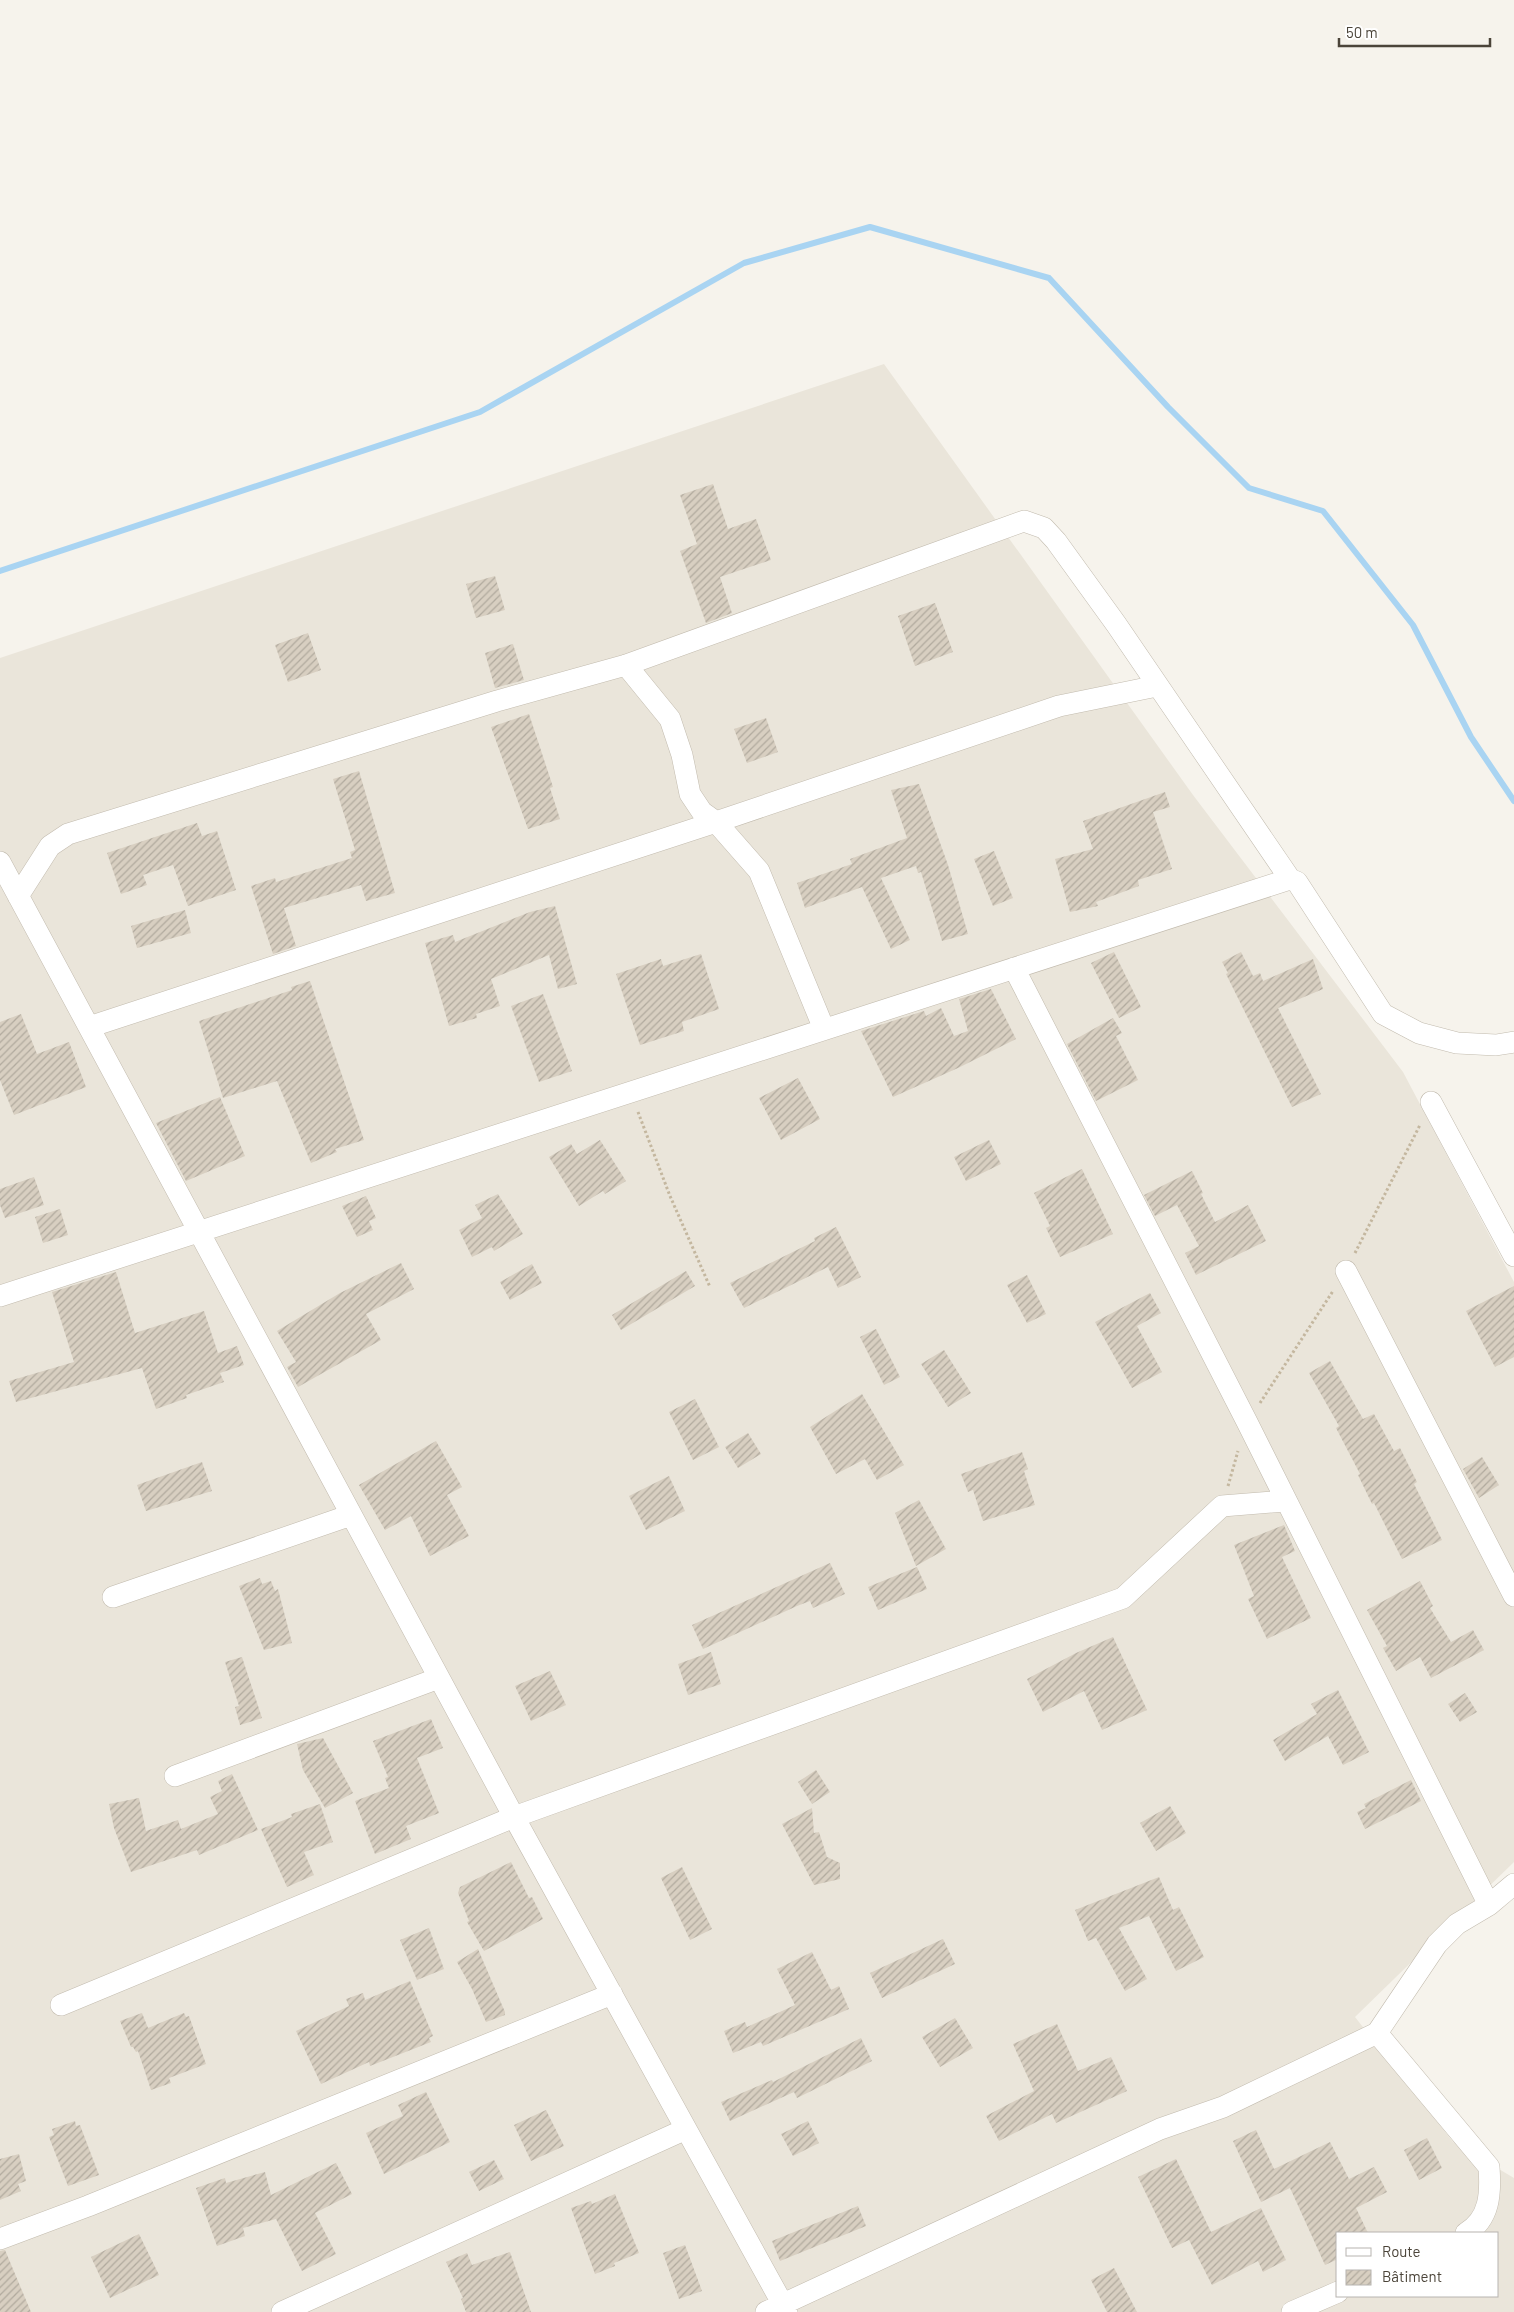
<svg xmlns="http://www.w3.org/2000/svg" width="1514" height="2312" font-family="Barlow,sans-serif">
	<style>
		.residential { fill: #eae5da; fill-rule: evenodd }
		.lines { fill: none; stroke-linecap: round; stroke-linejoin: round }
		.stream { stroke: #a9d4f2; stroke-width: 6 }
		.building { fill: url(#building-hatch) }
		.street-casing { stroke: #c2bbae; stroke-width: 22 }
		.path { stroke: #c4b79f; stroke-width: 3; stroke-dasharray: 2.5 2.5; stroke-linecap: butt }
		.street { stroke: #fff; stroke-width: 21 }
	</style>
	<defs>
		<pattern id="building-hatch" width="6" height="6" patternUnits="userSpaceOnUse" patternTransform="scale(1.25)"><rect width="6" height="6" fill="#d8cfc1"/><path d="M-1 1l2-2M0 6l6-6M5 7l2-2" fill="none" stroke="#b1aa9e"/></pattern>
	</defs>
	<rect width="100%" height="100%" fill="#f6f3ec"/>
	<!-- residential -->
	<path class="residential" d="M884 364 1193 795 1403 1072 1514 1282V1862L1355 2017 1453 2142 1514 2178V2312H0V658ZM1338 2233H1498V2296H1338Z"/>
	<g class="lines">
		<!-- stream -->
		<path class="stream" d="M0 571 480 412 744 263 870 227 1049 278 1168 407 1249 488 1323 511 1413 625 1471 737 1514 801"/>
	</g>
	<!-- building -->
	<path class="building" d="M713 484 728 529 756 519 771 560 720 577 732 613 706 623 680 551 697 544 680 495Z
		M495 576 505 610 476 618 466 584Z
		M935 603 953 652 915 666 898 616Z
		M308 633 321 670 288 682 275 645Z
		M513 644 524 680 495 688 485 653Z
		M529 714 553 787 550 788 560 819 528 829 491 727Z
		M766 718 778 752 747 763 734 729Z
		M359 771 395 893 366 901 361 885 284 908 296 946 273 954 251 886 275 878 276 882 352 858 350 852 355 850 333 779Z
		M919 784 948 865 968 934 942 941 921 872 918 873 916 866 881 878 910 940 891 949 862 887 805 908 797 883 852 864 850 859 907 838 891 790Z
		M1165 792 1170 807 1153 812 1172 869 1138 880 1139 886 1096 902 1098 906 1070 912 1055 859 1093 849 1083 821Z
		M197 823 202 836 217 831 236 890 188 906 173 865 143 875 147 885 121 894 107 853Z
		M994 851 1013 898 993 906 974 859Z
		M555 906 577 984 558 989 549 955 491 979 500 1006 476 1014 477 1018 449 1026 425 943 453 935 455 942 530 912Z
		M185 910 191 933 137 948 131 926Z
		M1114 952 1141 1007 1119 1018 1091 963Z
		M1241 952 1253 976 1260 973 1263 981 1313 959 1323 989 1278 1008 1321 1094 1292 1107 1226 974 1228 973 1222 962Z
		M701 954 719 1009 682 1022 684 1031 640 1045 616 974 661 959 663 966Z
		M310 981 364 1140 335 1149 337 1152 311 1163 277 1081 223 1098 199 1021 292 990 291 987Z
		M991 989 1016 1039 958 1068 893 1097 861 1031 924 1011 926 1016 941 1008 954 1036 968 1031 959 999Z
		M543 994 572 1071 539 1082 511 1006Z
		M21 1014 37 1054 69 1042 86 1087 14 1115 0 1080V1022Z
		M1113 1018 1122 1033 1116 1036 1138 1080 1096 1101 1067 1044Z
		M798 1078 820 1119 781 1140 759 1098Z
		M220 1097 245 1156 186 1181 156 1123Z
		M600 1140 626 1181 605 1194 603 1191 579 1206 549 1157 571 1144 577 1154Z
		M989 1140 1001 1164 966 1181 954 1157Z
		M1082 1169 1113 1234 1060 1257 1046 1228 1050 1226 1034 1193Z
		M1192 1171 1203 1193 1201 1194 1215 1222 1248 1205 1266 1241 1196 1275 1185 1253 1199 1246 1177 1205 1155 1216 1144 1195Z
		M34 1177 44 1205 5 1218 0 1205V1189Z
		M498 1194 523 1234 494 1251 492 1247 472 1257 459 1230 482 1218 475 1205Z
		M366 1196 376 1218 369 1221 373 1230 357 1237 342 1206Z
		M60 1209 68 1235 43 1243 35 1217Z
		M836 1227 861 1277 838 1288 828 1267 744 1308 730 1283 815 1241 814 1238Z
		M401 1263 414 1289 366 1314 381 1340 298 1387 287 1367 296 1362 277 1331 340 1293Z
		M532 1264 542 1283 510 1300 500 1282Z
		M686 1271 695 1286 621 1330 612 1315Z
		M116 1272 135 1333 204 1311 218 1353 237 1346 244 1365 220 1373 224 1382 186 1395 187 1398 156 1409 142 1368 16 1402 9 1381 74 1362 52 1292Z
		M1027 1275 1046 1314 1027 1323 1007 1285Z
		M1514 1286V1357L1495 1367 1466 1311Z
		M1150 1293 1161 1313 1137 1326 1162 1372 1132 1388 1095 1322Z
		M876 1329 900 1377 884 1385 860 1337Z
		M944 1350 971 1393 948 1407 921 1364Z
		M1330 1361 1363 1419 1374 1414 1394 1451 1400 1448 1417 1482 1414 1484 1442 1540 1402 1559 1374 1503 1372 1504 1358 1475 1360 1474 1336 1428 1339 1426 1309 1373Z
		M862 1394 904 1465 877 1480 865 1459 836 1474 810 1427Z
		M695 1399 719 1447 693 1460 669 1412Z
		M748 1433 761 1454 738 1468 725 1447Z
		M436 1441 462 1487 447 1495 469 1536 430 1556 411 1516 385 1530 359 1485Z
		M1022 1452 1028 1469 1024 1471 1035 1505 983 1521 973 1490 968 1492 961 1474Z
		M1482 1457 1499 1485 1479 1498 1463 1469Z
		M202 1462 212 1491 146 1511 137 1485Z
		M669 1476 685 1511 646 1530 629 1496Z
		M919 1500 946 1549 916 1566 895 1513Z
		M1284 1525 1295 1551 1282 1557 1311 1618 1267 1639 1248 1599 1254 1596 1234 1545Z
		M830 1563 845 1594 813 1608 810 1601 797 1606 703 1649 692 1625Z
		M917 1567 927 1589 878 1610 868 1587Z
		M260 1578 262 1584 271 1581 275 1591 278 1589 292 1643 264 1650 239 1586Z
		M1420 1581 1433 1606 1430 1608 1451 1642 1473 1630 1484 1650 1431 1678 1420 1657 1396 1671 1383 1648 1387 1646 1367 1610Z
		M1113 1637 1147 1710 1102 1730 1084 1691 1043 1712 1027 1679 1076 1653Z
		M711 1652 721 1684 688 1695 678 1664Z
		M242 1657 262 1718 240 1725 235 1707 239 1706 225 1662Z
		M550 1671 566 1705 531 1721 515 1686Z
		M1338 1690 1369 1752 1343 1765 1328 1736 1285 1761 1273 1740 1317 1714 1311 1704Z
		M1465 1693 1477 1712 1460 1722 1448 1704Z
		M431 1719 443 1748 417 1758 439 1813 406 1826 411 1839 375 1854 355 1801 389 1788 385 1778 388 1777 373 1741Z
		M323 1738 353 1793 325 1808 303 1770 297 1744Z
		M816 1770 830 1792 812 1804 798 1782Z
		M232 1774 258 1830 199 1855 197 1850 131 1872 114 1828 109 1804 139 1798 146 1831 178 1820 181 1829 218 1814 210 1797 222 1791 218 1781Z
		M1411 1780 1421 1801 1365 1829 1357 1812 1366 1808 1364 1804Z
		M320 1804 333 1842 304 1852 314 1875 287 1887 261 1829 292 1817 291 1814Z
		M1170 1806 1186 1833 1156 1851 1140 1823Z
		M812 1808 814 1833 819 1832 827 1857 840 1863V1879L814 1885 782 1824Z
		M511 1862 529 1898 532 1897 543 1919 484 1951 467 1922 469 1921 458 1893 460 1887Z
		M682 1867 712 1929 690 1940 661 1878Z
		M1159 1877 1173 1910 1179 1907 1204 1957 1176 1971 1149 1916 1119 1928 1147 1979 1125 1991 1096 1938 1088 1941 1075 1910Z
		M429 1928 444 1969 417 1980 400 1940Z
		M943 1939 955 1964 882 1998 870 1973Z
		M478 1949 505 2012V2015L486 2022 472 1989 457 1962Z
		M812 1952 831 1990 839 1986 849 2009 763 2046 761 2042 733 2053 724 2031 745 2022 747 2027 795 2005 777 1969Z
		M410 1981 433 2036 429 2038 431 2042 370 2066 369 2062 321 2084 296 2031 349 2006 346 1999 363 1993 365 2000Z
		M142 2013 148 2028 184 2013 186 2017 189 2016 206 2064 169 2078 171 2083 151 2090 138 2051 136 2052 133 2047H131L120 2021Z
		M955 2018 973 2048 940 2067 922 2037Z
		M1057 2024 1078 2071 1111 2057 1127 2091 1056 2123 1052 2114 999 2141 986 2116 1034 2091 1013 2044Z
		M861 2038 872 2061 797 2098 794 2092 730 2121 721 2102 772 2080 773 2082Z
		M426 2092 450 2142 384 2174 366 2133 403 2116 398 2105Z
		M546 2110 564 2146 531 2161 514 2125Z
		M75 2121 76 2126 80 2125 99 2175 68 2186 49 2137 54 2135 52 2129Z
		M808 2121 819 2143 793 2156 781 2134Z
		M1256 2130 1274 2169 1330 2142 1349 2179 1374 2167 1387 2192 1356 2208 1368 2233H1338V2259L1325 2265 1290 2188 1261 2202 1233 2141Z
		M1427 2138 1442 2168 1419 2180 1404 2150Z
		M19 2154 26 2181 18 2184 21 2191 0 2200V2159Z
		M1176 2159 1211 2232 1261 2208 1286 2260 1263 2272 1258 2261 1212 2285 1189 2240 1172 2248 1138 2177Z
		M494 2160 504 2179 479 2191 469 2172Z
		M336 2163 352 2194 315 2213 336 2254 302 2271 276 2219 243 2228 245 2236 217 2246 196 2188 225 2178 226 2183 265 2172 271 2195Z
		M615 2194 639 2253 614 2263 615 2266 595 2274 571 2208 591 2201 592 2204Z
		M858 2206 866 2226 780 2261 772 2241Z
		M139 2234 159 2275 110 2298 91 2257Z
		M685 2245 702 2291 679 2299 663 2253Z
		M5 2250 31 2312H0V2251Z
		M510 2252 531 2312H466L461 2299 463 2298 446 2262 467 2253 472 2265Z
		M1114 2268 1137 2312H1107L1091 2280Z"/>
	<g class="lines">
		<!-- street casing -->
		<g class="street-casing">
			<path id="street" d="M626 665 670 719 682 755 690 794 702 812 716 822 759 871 824 1029
				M0 862 514 1817 787 2312
				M18 896 50 846 68 834 497 701 626 665 1024 521 1044 528 1056 541 1116 624 1290 879 1297 882 1383 1014 1419 1033 1457 1043 1496 1045 1514 1042
				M1014 968 1247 1422 1489 1905
				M89 1027 716 822 1059 706 1157 686
				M1431 1102 1514 1256
				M1346 1271 1514 1596
				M0 1296 1290 879
				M113 1597 351 1515
				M175 1776 439 1678
				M61 2005 514 1817 1123 1598 1222 1506 1285 1501
				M1377 2033 1489 2167C1491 2193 1490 2219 1466 2233
				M0 2239 88 2206 612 1994
				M282 2312 686 2129
				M766 2312 1160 2129 1223 2107 1377 2033 1437 1944 1457 1924 1489 1905 1514 1884
				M1292 2312 1338 2292"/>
		</g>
		<!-- path -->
		<path class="path" d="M638 1112 670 1196 710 1287
			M1355 1253 1420 1125
			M1260 1403 1333 1291
			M1228 1486 1238 1451"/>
		<!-- street -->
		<use href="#street" class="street"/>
	</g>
	<!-- legend -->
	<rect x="1336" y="2232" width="162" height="65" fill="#ffffff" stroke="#b7b4b0"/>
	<rect x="1346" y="2248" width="25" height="8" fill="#ffffff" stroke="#b7b4b0"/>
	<text x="1382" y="2257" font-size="15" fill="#4b4439">Route</text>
	<rect x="1346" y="2270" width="25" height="15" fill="url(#building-hatch)" stroke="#b7b4b0"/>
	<text x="1382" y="2282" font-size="15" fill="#4b4439">Bâtiment</text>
	<!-- scale -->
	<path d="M1339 38v8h151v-8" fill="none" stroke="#4b4439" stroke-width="2.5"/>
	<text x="1346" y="38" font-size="15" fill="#4b4439" stroke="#ffffff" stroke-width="4" paint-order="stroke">50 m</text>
</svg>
